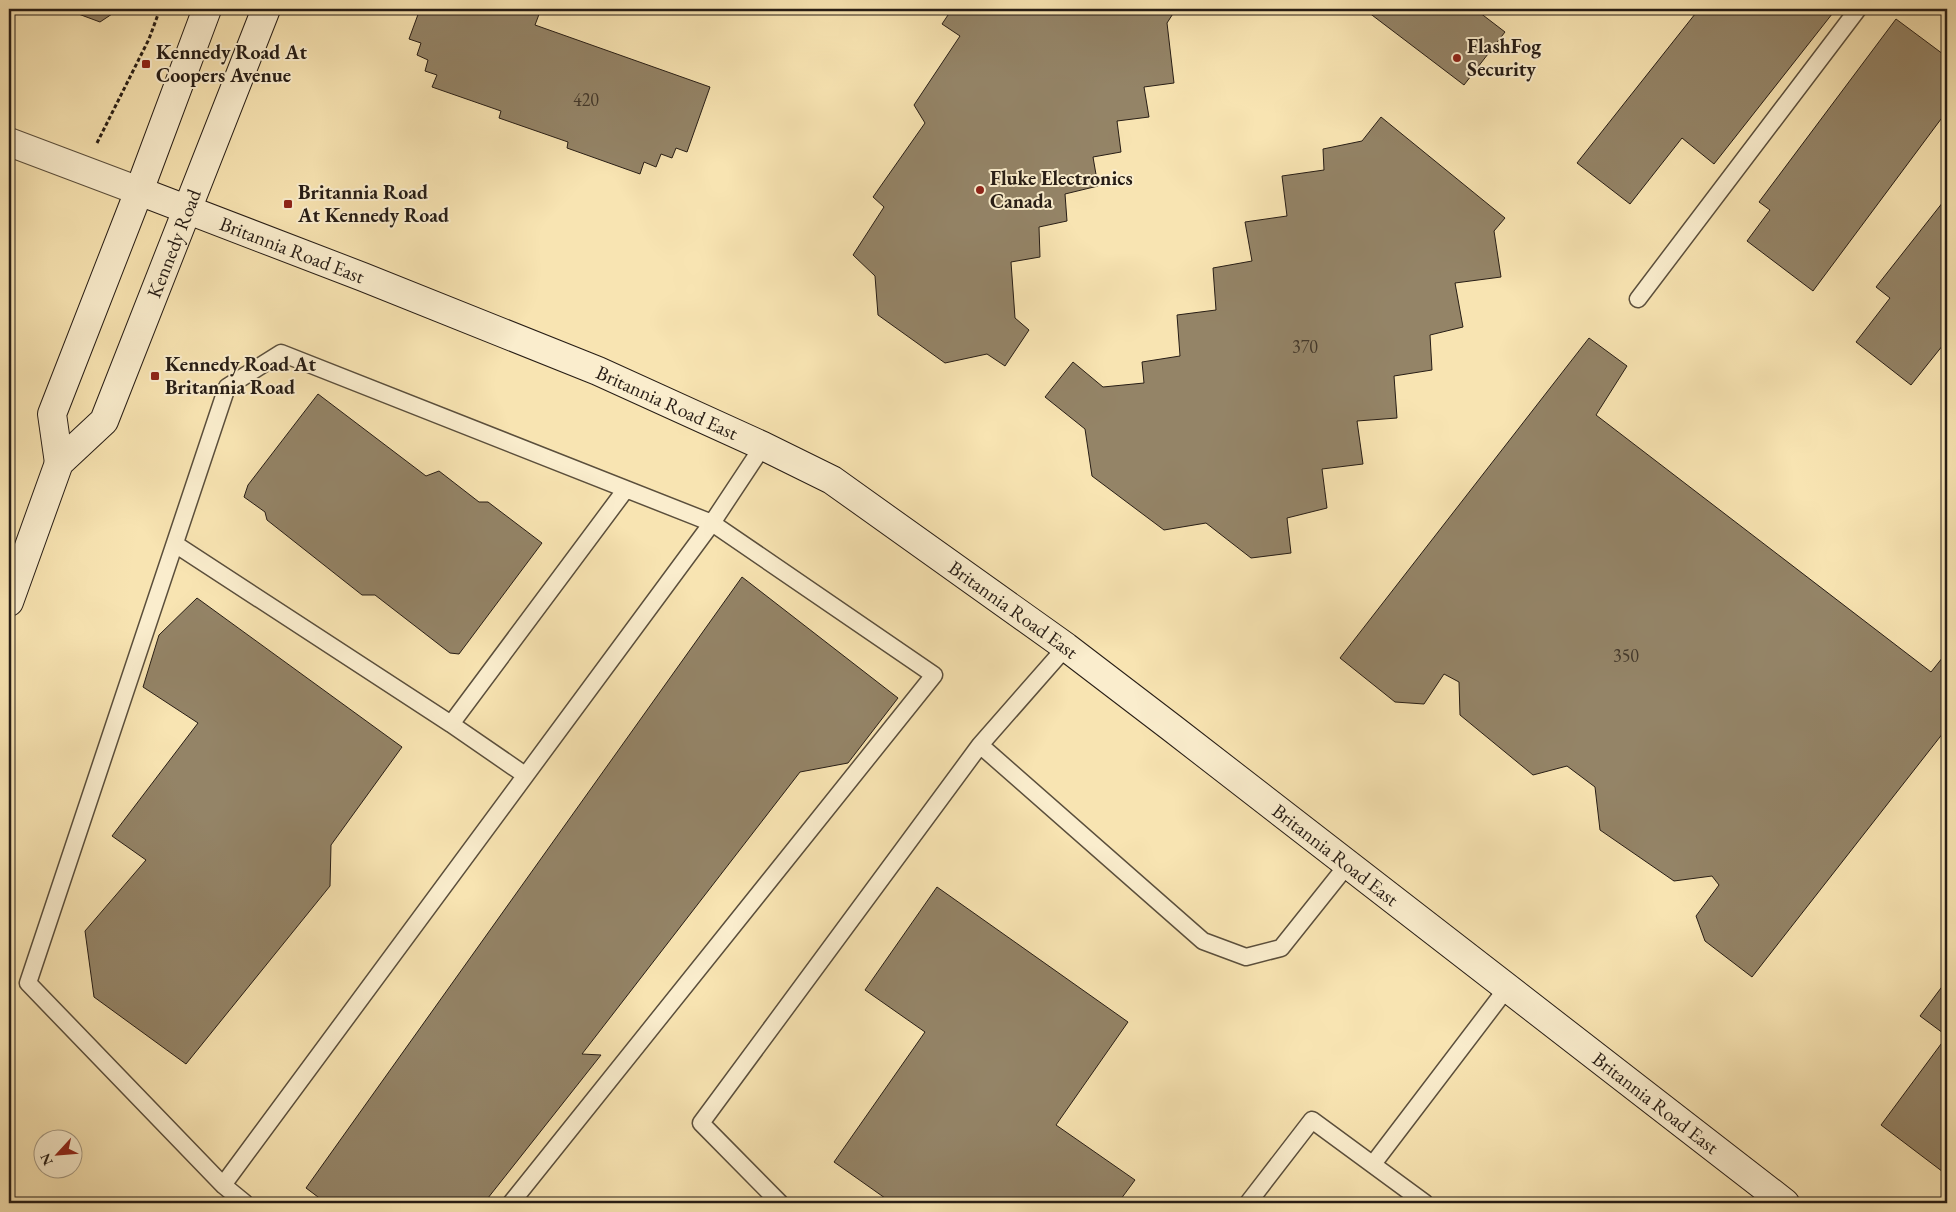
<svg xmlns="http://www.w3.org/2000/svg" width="1956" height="1212" font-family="'EB Garamond',serif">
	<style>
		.building { fill: #948467; stroke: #271d15 }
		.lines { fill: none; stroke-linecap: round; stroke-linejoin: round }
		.service-casing { stroke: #5b4f3c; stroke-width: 19 }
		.minor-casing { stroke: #5b4f3c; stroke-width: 30 }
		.secondary-casing { stroke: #271d15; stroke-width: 30 }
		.path { stroke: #271d15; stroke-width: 3; stroke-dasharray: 4 2.5; stroke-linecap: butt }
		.service { stroke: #faedcd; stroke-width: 16 }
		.minor { stroke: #faedcd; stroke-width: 28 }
		.secondary { stroke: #faedcd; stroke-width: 28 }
		.poi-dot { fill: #8f2418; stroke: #faedcd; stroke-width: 2 }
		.labels { text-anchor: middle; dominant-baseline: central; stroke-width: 4; stroke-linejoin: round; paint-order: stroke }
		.number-label { font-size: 18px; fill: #42372a }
		.poi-label { font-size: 20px; font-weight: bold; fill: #271d15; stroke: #faedcd; text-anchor: start }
		.street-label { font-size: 20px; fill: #271d15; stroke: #faedcd }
	</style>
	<rect width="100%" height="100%" fill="#f8e4b2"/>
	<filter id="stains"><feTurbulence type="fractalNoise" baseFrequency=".004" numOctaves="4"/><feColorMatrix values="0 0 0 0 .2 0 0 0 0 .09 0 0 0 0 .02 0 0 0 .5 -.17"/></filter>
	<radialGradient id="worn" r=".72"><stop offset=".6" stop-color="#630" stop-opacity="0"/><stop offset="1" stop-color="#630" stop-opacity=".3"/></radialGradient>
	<!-- building -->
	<path class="building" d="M65 9H116L115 12 100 22Z
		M420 9H541L535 25 710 87 687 152 676 148 672 158 661 154 656 167 644 162 640 174 567 148 568 142 499 118 501 111 432 87 437 75 425 71 428 60 417 55 421 43 409 39Z
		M952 9H1176L1167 23 1174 83 1144 87 1149 117 1117 121 1121 152 1093 157 1098 186 1065 194 1067 221 1039 227 1040 257 1011 262 1015 318 1029 330 1005 366 987 354 945 363 878 315 875 276 853 255 884 207 873 197 925 123 914 105 960 36 942 24Z
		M1364 9H1475L1505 32 1464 85Z
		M1699 9H1836L1714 164 1682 138 1630 204 1577 163Z
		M1896 19 1947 57V111L1813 291 1747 241 1770 210 1759 202Z
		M1381 117 1505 218 1494 231 1501 277 1455 283 1463 327 1430 335 1432 370 1394 376 1397 418 1357 421 1363 464 1322 469 1327 508 1287 518 1291 553 1251 558 1206 523 1164 530 1092 476 1085 429 1045 397 1073 362 1103 387 1144 383 1142 362 1180 356 1177 315 1216 310 1213 268 1252 261 1245 222 1287 216 1282 176 1324 170 1323 149 1362 141Z
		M1947 197V340L1911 385 1856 342 1890 298 1876 287Z
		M1589 338 1627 366 1596 415 1931 672 1947 652V728L1752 977 1705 941 1696 916 1719 885 1712 876 1674 881 1600 830 1595 787 1567 766 1533 775 1460 715 1459 682 1444 674 1424 704 1395 702 1340 658Z
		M318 394 426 476 439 471 479 502H488L542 543 459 654 450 653 375 595H362L267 520 265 512 244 497 248 485Z
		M742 577 898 698 848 763 800 772 582 1054 601 1055 484 1203H326L306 1188Z
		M197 598 402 747 331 845 330 886 186 1064 94 997 85 931 146 860 112 836 198 723 143 687 159 635Z
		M937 887 1128 1022 1056 1125 1135 1180 1118 1203H892L834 1162 925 1032 865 990Z
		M1947 980V1175L1881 1125 1947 1036 1920 1016Z"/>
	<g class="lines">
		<!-- service casing -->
		<g class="service-casing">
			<path id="service" d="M1638 299 1858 9
				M175 544 451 724 626 489
				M451 724 525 775
				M980 745 1066 647
				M1373 1164 1507 988
				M223 1185 712 523 763 446
				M245 1203 223 1185 28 983 227 387 281 353 712 523 934 675 511 1203
				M780 1203 701 1123 980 745 1203 941 1246 957 1281 948 1348 864
				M1248 1203 1312 1120 1425 1203"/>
		</g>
		<!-- minor casing -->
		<g class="minor-casing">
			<path id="minor" d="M9 142 139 191"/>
		</g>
		<!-- secondary casing -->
		<g class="secondary-casing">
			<g id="secondary">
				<path id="s1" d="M139 191 363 277 598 371 763 446 832 480 1066 647 1172 728 1785 1203"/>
				<path d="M59 463 52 414 139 191 207 9"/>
				<path id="s2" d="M9 602 59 463 104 421 266 9"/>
			</g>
		</g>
		<!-- path -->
		<path class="path" d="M97 143 149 39 160 9"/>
		<!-- service -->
		<use href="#service" class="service"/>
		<!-- minor -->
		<use href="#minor" class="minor"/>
		<!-- secondary -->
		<use href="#secondary" class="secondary"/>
	</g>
	<!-- markers -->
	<g class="poi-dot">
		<circle cx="1457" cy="58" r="5"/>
		<rect x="141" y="59" width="10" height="10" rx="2.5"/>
		<circle cx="980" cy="190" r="5"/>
		<rect x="283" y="199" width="10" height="10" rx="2.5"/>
		<rect x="150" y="371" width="10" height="10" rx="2.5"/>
	</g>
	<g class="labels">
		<!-- number labels -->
		<g class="number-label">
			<text x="586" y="99">420</text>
			<text x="1305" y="346">370</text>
			<text x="1626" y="655">350</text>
		</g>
		<!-- poi labels -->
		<g class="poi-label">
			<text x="1467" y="46">FlashFog<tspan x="1467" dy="23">Security</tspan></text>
			<text x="156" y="52">Kennedy Road At<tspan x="156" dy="23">Coopers Avenue</tspan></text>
			<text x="990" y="178">Fluke Electronics<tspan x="990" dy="23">Canada</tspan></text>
			<text x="298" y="192">Britannia Road<tspan x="298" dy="23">At Kennedy Road</tspan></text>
			<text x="165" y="364">Kennedy Road At<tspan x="165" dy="23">Britannia Road</tspan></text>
		</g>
		<!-- street labels -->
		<g class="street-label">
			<text stroke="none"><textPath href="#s2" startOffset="400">Kennedy Road</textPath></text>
			<text stroke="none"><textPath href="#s1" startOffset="164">Britannia Road East</textPath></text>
			<text stroke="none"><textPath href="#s1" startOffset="569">Britannia Road East</textPath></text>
			<text stroke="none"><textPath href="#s1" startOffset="974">Britannia Road East</textPath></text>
			<text stroke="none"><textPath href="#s1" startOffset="1379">Britannia Road East</textPath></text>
			<text stroke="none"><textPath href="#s1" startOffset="1784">Britannia Road East</textPath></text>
		</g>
	</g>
	<!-- margin -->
	<rect width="1956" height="1212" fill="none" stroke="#f8e4b2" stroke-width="30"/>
	<rect x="10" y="10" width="1936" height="1192" fill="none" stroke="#271d15" stroke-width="2.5"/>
	<rect x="15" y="15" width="1926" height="1182" fill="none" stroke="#271d15"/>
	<!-- north arrow -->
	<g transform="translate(58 1154) rotate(244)"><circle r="24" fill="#faedcd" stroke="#a69a83"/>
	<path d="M0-4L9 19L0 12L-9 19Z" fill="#8f2418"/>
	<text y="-8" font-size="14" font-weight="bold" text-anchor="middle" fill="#271d15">N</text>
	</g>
	<rect width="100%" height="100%" filter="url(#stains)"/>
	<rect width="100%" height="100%" fill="url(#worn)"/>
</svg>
